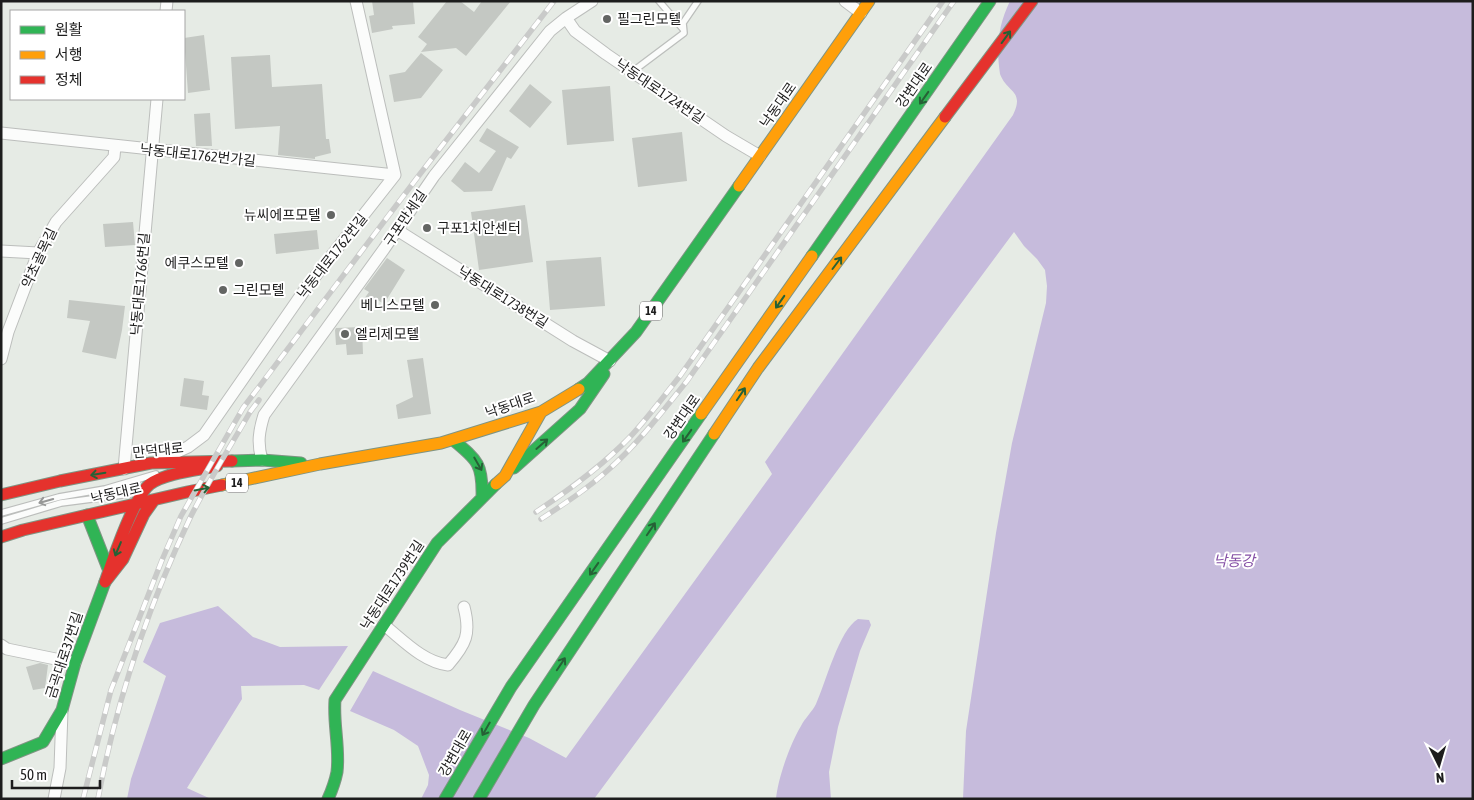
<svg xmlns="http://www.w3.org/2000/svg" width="1474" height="800" font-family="'Asap Condensed','Noto Sans KR',sans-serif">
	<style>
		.water { fill: #c6bbdc }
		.building { fill: #c4c8c3 }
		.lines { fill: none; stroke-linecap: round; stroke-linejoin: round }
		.lane-casing { stroke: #bcbebc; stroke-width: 8 }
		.street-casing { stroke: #bcbebc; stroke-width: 13 }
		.fast-casing { stroke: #7f9483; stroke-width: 13 }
		.slow-casing { stroke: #7f9483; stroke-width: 13 }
		.jam-casing { stroke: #7f9483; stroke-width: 13 }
		.lane { stroke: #fbfcfb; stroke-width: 5.5 }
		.street { stroke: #fbfcfb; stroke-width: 11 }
		.fast { stroke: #30b455; stroke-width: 11 }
		.slow { stroke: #ff9f0a; stroke-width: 11 }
		.jam { stroke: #e5322d; stroke-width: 11 }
		.rail-casing { stroke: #c9cac9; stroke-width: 5.5 }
		.rail { stroke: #fff; stroke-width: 4; stroke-dasharray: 11; stroke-linecap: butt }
		.oneway { stroke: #266136 }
		.oneway2 { stroke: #979897 }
		.poi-dot { fill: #636563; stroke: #fff; stroke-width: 2 }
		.labels { text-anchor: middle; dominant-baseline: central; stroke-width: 4; stroke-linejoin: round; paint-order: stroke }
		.shield { fill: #fff; stroke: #616161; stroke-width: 1 }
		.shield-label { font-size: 12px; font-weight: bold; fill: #1d1d1d }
		.poi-label { font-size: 14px; fill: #1d1d1d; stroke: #fff; text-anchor: start }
		.street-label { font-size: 14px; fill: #1d1d1d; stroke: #fff }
		.water-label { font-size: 15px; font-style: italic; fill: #8550a6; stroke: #fff }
	</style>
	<rect width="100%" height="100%" fill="#e6ebe5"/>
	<!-- water -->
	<path class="water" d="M1010 1H1473V799H963L966 731 996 533 1012 443 1046 303 1047 286 1045 270 1037 259 1024 246 1014 232 594 799H421L428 785 429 775 418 746 394 730 350 711 373 671 460 710 529 738 566 758 772 474 765 462 1013 115C1025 90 1007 93 1000 74 996 47 998 26 1010 1Z
		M218 606 253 637 280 647 348 646 319 690 304 685 241 686 242 699 187 788 211 799H127L131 779 166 676 143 662 160 623Z
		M858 619 869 620 871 625 860 651 838 727 829 772 831 799H776C778 778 790 744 801 726 805 718 812 712 816 704 826 682 839 630 858 619Z"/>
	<!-- building -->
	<path class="building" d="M372 1H413L415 24 392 26 393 29 372 33 369 16 374 15Z
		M447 1H460L474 12 482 1H511L466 56 456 48 421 52 427 44 418 37Z
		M204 35 210 90 188 93 184 38Z
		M421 53 443 70 421 98 394 102 389 75 405 72Z
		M270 55 272 87 322 84 326 139H329L331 153 315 157V159L278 155 280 126 235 129 231 57Z
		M530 84 552 102 530 128 509 111Z
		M610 86 614 141 567 145 562 90Z
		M210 113 212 146H196L194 114Z
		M487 128 519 147 511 159 507 157 492 191 464 192 451 181 465 162 479 173 496 151 479 141Z
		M682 132 687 181 638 187 632 138Z
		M525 205 533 262 479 270 471 212Z
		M133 222 135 245 105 247 103 224Z
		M317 230 319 249 276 254 274 234Z
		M601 257 605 306 550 310 546 261Z
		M387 258 405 270 384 304 376 299 373 304 364 299 369 292 364 289Z
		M69 300 125 306 122 330 116 359 82 352 90 321 67 318Z
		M362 327 363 354 347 355 346 344 336 345 335 330 336 328Z
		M423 358 431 414 398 419 396 405 413 397 407 360Z
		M184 378 204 381 202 395 209 396 207 410 180 406Z
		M40 663 48 665 45 688 33 690 26 667Z"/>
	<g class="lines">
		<!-- lane casing -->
		<g class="lane-casing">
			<path id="lane" d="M659 1 683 29
				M632 72 684 33 683 23 698 1
				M1 513 59 497 105 489 156 474
				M1 521 61 503 138 493"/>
		</g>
		<!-- street casing -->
		<g class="street-casing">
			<path id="street" d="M845 1 861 13
				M166 11 167 1
				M566 18 575 31 606 54 726 136 760 156
				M1 133 395 175
				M397 230 573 341 610 361
				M1 251 38 253
				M1 359 8 332 38 253 56 222 114 157 115 146
				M162 459 188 447 204 435 306 288 395 175 356 1
				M262 460C257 443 259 431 264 415L384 249 434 176 550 31 566 18 592 1
				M124 469 157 99
				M384 625C403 640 423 662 448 665 466 644 471 634 464 607
				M1 645 7 649 75 663
				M54 799 60 768 62 711"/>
		</g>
		<!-- fast casing -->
		<g class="fast-casing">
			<path id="fast" d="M812 256 990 1
				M579 389 588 383 636 332 739 186
				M453 440C478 460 483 465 482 498
				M232 461 262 460 301 463
				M514 468 580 409 604 374
				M87 515 109 571
				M1 759 43 742 62 710 75 663 105 582
				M328 799C332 790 335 782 337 772 340 748 333 724 335 700L437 543 496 484
				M445 799 511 687 701 414
				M479 799 534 705 714 434"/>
		</g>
		<!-- slow casing -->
		<g class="slow-casing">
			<path id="slow" d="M739 186 869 1
				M701 414 812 256
				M714 434 758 368 945 117
				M496 484 505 476 541 412
				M222 485 320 464 441 443 541 412 579 389"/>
		</g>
		<!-- jam casing -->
		<g class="jam-casing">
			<path id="jam" d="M945 117 1032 1
				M1 495 60 481 151 463 232 461
				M154 500 144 514 123 559 105 582C112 562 134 496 150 484 165 473 198 470 217 466
				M1 537 23 530 187 492 222 485"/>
		</g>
		<!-- lane -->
		<use href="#lane" class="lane"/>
		<!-- street -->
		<use href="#street" class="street"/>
		<!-- fast -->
		<use href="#fast" class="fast"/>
		<!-- slow -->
		<use href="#slow" class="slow"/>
		<!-- jam -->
		<use href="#jam" class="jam"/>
		<!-- rail casing -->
		<g class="rail-casing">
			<path id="rail" d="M536 512C569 490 601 467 629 438 647 419 663 397 680 376L943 1
				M541 519C564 504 587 489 607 471 637 445 662 412 687 381L954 1
				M83 799 111 690 162 560 181 516 243 408 420 174 554 1
				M98 799C116 702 148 607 190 518 208 482 230 447 250 412L259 400"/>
		</g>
		<!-- rail -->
		<use href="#rail" class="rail"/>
	</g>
	<!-- one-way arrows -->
	<defs><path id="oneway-shaft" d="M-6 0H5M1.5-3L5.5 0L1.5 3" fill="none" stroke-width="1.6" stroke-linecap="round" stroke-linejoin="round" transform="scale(1.25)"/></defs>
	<g class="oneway">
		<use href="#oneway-shaft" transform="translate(1006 37) rotate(-54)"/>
		<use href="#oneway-shaft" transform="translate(924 98) rotate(125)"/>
		<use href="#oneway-shaft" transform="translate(837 263) rotate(-53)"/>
		<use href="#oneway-shaft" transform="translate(780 302) rotate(125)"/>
		<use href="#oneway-shaft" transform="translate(741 394) rotate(-56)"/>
		<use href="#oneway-shaft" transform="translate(687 436) rotate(125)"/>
		<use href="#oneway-shaft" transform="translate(542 444) rotate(-41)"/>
		<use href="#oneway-shaft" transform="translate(478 464) rotate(60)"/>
		<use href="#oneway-shaft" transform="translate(98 474) rotate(170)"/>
		<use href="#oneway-shaft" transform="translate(202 489) rotate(-11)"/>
		<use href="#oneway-shaft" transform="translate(651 529) rotate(-56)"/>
		<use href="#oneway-shaft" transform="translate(118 549) rotate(113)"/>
		<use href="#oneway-shaft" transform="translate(594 569) rotate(125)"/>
		<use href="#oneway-shaft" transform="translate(561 664) rotate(-56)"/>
		<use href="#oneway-shaft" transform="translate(486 729) rotate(120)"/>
	</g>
	<use class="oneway2" href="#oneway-shaft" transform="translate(46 501) rotate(164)"/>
	<!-- markers -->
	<g class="poi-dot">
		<circle cx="607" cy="19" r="5"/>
		<circle cx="331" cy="215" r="5"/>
		<circle cx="427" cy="228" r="5"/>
		<circle cx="239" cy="263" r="5"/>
		<circle cx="223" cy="290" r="5"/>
		<circle cx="435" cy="305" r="5"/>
		<circle cx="345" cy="334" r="5"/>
	</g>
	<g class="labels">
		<!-- shield labels -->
		<g class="shield">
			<rect x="640" y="301.5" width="22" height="19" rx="4"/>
			<rect x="226" y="473.5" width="22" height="19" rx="4"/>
		</g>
		<g class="shield-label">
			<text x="651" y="311">14</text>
			<text x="237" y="483">14</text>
		</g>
		<!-- poi labels -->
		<g class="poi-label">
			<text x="617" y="19">필그린모텔</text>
			<text x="321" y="215" text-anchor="end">뉴씨에프모텔</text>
			<text x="437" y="228">구포1치안센터</text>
			<text x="229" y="263" text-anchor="end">에쿠스모텔</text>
			<text x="233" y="290">그린모텔</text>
			<text x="425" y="305" text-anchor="end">베니스모텔</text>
			<text x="355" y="334">엘리제모텔</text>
		</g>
		<!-- street labels -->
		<g class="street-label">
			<text transform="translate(914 85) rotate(-55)">강변대로</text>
			<text transform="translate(660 91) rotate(34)">낙동대로1724번길</text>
			<text transform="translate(778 105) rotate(-55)">낙동대로</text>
			<text transform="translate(198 155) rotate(6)">낙동대로1762번가길</text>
			<text transform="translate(405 218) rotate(-56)">구포만세길</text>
			<text transform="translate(332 256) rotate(-52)">낙동대로1762번길</text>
			<text transform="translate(39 258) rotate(-65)">약초골목길</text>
			<text transform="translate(140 284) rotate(-85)">낙동대로1766번길</text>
			<text transform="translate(503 297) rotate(32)">낙동대로1738번길</text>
			<text transform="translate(510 405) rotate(-19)">낙동대로</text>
			<text transform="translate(682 417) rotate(-55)">강변대로</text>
			<text transform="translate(158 450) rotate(-6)">만덕대로</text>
			<text transform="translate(116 493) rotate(-13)">낙동대로</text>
			<text transform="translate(392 585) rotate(-57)">낙동대로1739번길</text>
			<text transform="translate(64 655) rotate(-72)">금곡대로37번길</text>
			<text transform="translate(455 753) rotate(-60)">강변대로</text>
		</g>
		<!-- water labels -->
		<g class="water-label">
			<text x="1234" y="560">낙동강</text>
		</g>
	</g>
	<!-- border -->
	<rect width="1474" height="800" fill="none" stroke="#1d1d1d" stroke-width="5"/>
	<!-- legend -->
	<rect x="10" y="10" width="175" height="90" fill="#ffffff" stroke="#a5a5a5"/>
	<rect x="20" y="26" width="25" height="8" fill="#30b455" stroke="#a5a5a5"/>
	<text x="55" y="35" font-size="15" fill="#1d1d1d">원활</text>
	<rect x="20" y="51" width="25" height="8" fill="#ff9f0a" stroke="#a5a5a5"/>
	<text x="55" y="60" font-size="15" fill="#1d1d1d">서행</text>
	<rect x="20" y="76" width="25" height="8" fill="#e5322d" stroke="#a5a5a5"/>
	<text x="55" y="85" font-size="15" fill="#1d1d1d">정체</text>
	<!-- north arrow -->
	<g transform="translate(1439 765) rotate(175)" stroke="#ffffff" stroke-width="4" paint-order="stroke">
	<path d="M0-4L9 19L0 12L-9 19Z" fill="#1d1d1d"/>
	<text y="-8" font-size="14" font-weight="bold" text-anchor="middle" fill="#1d1d1d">N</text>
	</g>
	<!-- scale -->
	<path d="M12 780v8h88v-8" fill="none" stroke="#1d1d1d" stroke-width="2.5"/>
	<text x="20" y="780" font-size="15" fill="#1d1d1d" stroke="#ffffff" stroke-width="4" paint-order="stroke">50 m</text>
</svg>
